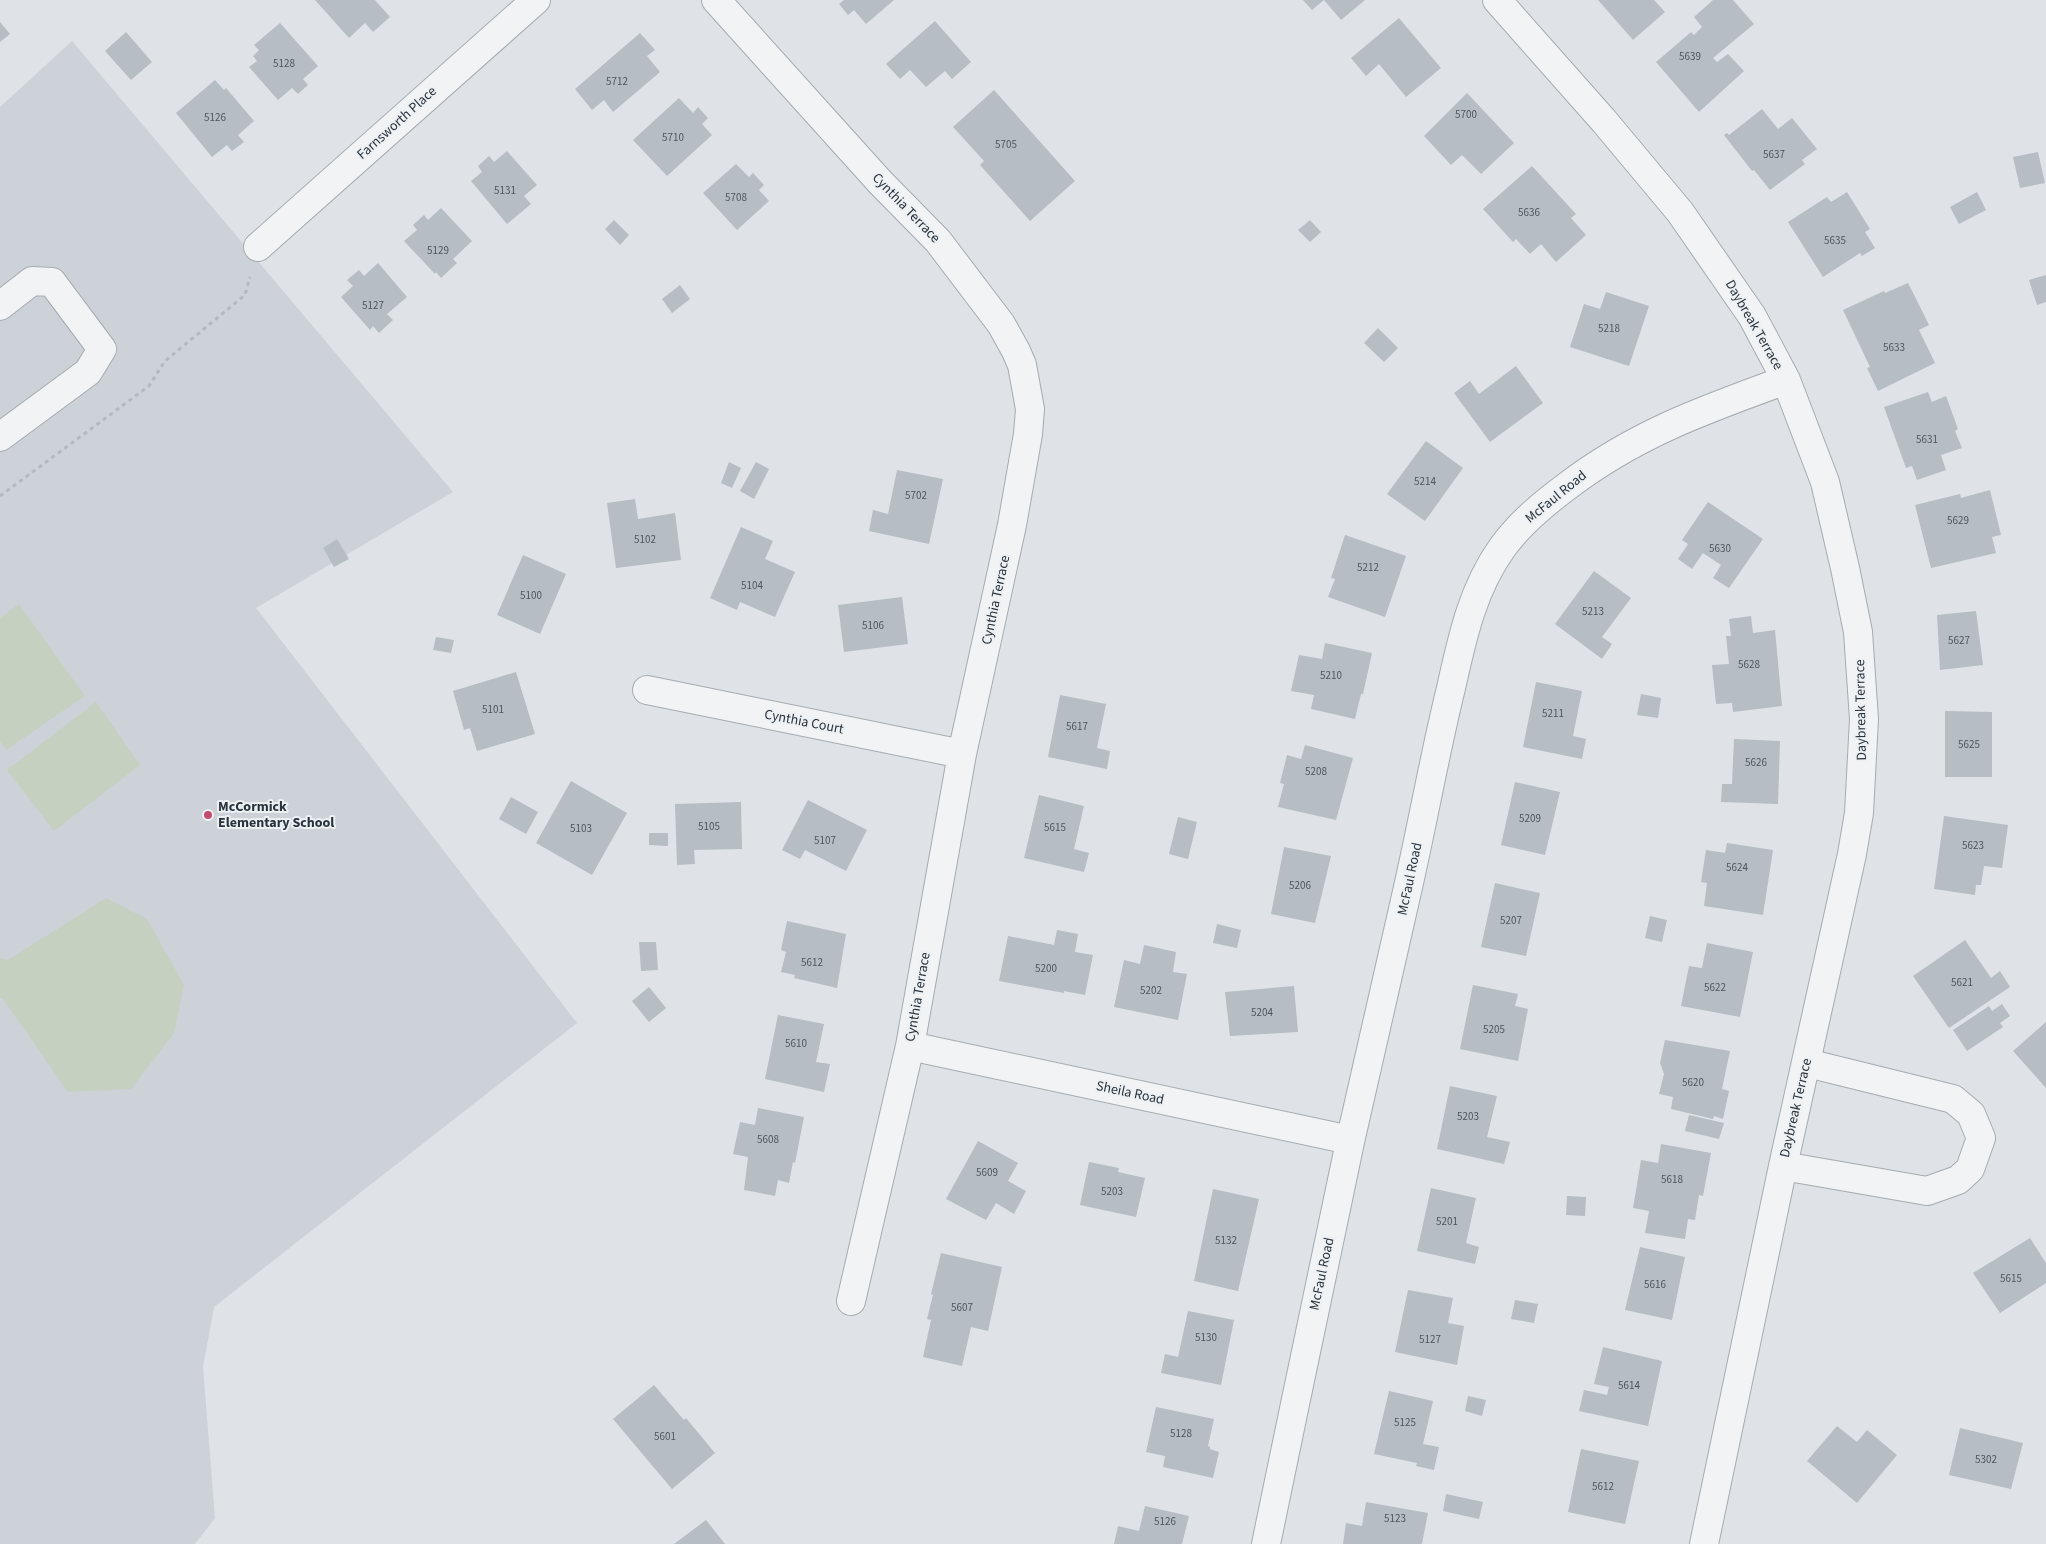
<svg xmlns="http://www.w3.org/2000/svg" width="2046" height="1544" font-family="'Source Sans 3',sans-serif">
	<style>
		.built { fill: #cdd2d8 }
		.pitch { fill: #c6d0c1 }
		.building { fill: #b6bdc3 }
		.lines { fill: none; stroke-linecap: round; stroke-linejoin: round }
		.minor-casing { stroke: #a5abb0; stroke-width: 30 }
		.path { stroke: #b5b9be; stroke-width: 3; stroke-dasharray: 4 4; stroke-linecap: butt }
		.minor { stroke: #f1f3f5; stroke-width: 28 }
		.poi-dot { fill: #c14e6e; stroke: #eef1f4; stroke-width: 2 }
		.labels { text-anchor: middle; dominant-baseline: central; stroke-width: 4; stroke-linejoin: round; paint-order: stroke }
		.number-label { font-size: 11px; fill: #4c565e }
		.street-label { font-size: 14px; fill: #29333c; stroke: #eef1f4 }
		.poi-label { font-size: 14px; font-weight: bold; fill: #29333c; stroke: #eef1f4; text-anchor: start }
	</style>
	<rect width="100%" height="100%" fill="#dfe3e7"/>
	<!-- built -->
	<path class="built" d="M72 41 453 492 256 608 577 1023 214 1307 203 1367 215 1518 195 1544H0V107Z"/>
	<!-- pitch -->
	<path class="pitch" d="M19 604 85 696 6 750 0 741V618Z
		M96 702 140 765 54 831 7 770Z
		M106 898 147 919 184 985 174 1033 131 1089 68 1092 3 999 0 998V958L8 960Z"/>
	<!-- building -->
	<path class="building" d="M315 0H375L390 17 373 32 365 23 349 38Z
		M844 0H894L866 24 854 10 848 15 839 4Z
		M1303 0H1324L1312 10Z
		M1324 0H1365L1341 20Z
		M1598 0H1654L1665 12 1633 40Z
		M1713 0H1733L1754 24 1713 58 1717 62 1728 54 1744 71 1699 112 1656 62 1691 32 1694 35 1702 27 1694 17Z
		M1399 18 1441 68 1406 97 1379 64 1366 76 1351 58Z
		M935 21 971 62 952 79 945 71 926 87 910 70 900 79 886 64Z
		M0 22 10 34 0 42Z
		M280 23 318 66 303 79 308 85 298 94 292 88 278 100 249 67 257 61 253 56 259 50 254 45Z
		M126 32 152 62 131 80 105 51Z
		M640 33 655 50 647 56 660 72 613 112 604 100 592 110 575 89Z
		M215 80 224 90 226 88 254 121 238 135 244 142 232 151 227 145 212 157 176 113Z
		M994 90 1075 181 1030 221 980 165 984 161 953 127Z
		M1467 93 1514 143 1481 174 1462 155 1451 165 1424 136Z
		M679 98 693 113 698 107 708 118 702 124 712 135 667 176 633 140Z
		M1762 109 1778 129 1792 118 1817 149 1802 160 1805 164 1770 190 1754 170 1752 171 1724 135 1727 133 1729 135Z
		M507 151 537 185 524 196 531 204 507 224 471 181 482 172 478 166 489 156 494 162Z
		M2038 152 2045 183 2020 188 2013 157Z
		M736 164 749 177 753 173 764 185 759 190 769 201 737 230 703 193Z
		M1532 166 1576 214 1571 218 1586 235 1556 262 1541 244 1530 254 1516 239 1513 242 1483 209Z
		M1847 192 1870 229 1865 232 1875 248 1862 256 1860 253 1823 277 1788 222 1827 197 1831 202Z
		M1977 192 1986 210 1959 224 1950 207Z
		M441 208 472 241 453 259 457 263 441 278 436 272 435 274 404 241 417 230 413 225 424 215 428 220Z
		M614 220 629 235 620 245 605 229Z
		M1310 220 1321 232 1310 242 1298 230Z
		M378 263 407 297 387 314 393 320 379 333 373 326 370 330 341 297 353 286 347 280 359 270 364 276Z
		M2046 275V302L2037 305 2029 280Z
		M1908 283 1929 325 1919 330 1935 363 1878 391 1867 368 1870 367 1843 310 1884 291 1885 293Z
		M680 285 690 299 672 313 662 299Z
		M1606 292 1649 306 1629 366 1570 347 1584 304 1600 309Z
		M1378 328 1398 348 1384 362 1364 343Z
		M1516 366 1543 403 1490 442 1454 393 1470 381 1479 394Z
		M1928 392 1932 402 1946 396 1958 429 1955 431 1962 448 1941 455 1946 470 1917 480 1912 466 1906 468 1884 407Z
		M1426 441 1463 468 1425 521 1387 494Z
		M729 462 741 468 732 488 721 483Z
		M756 462 769 469 754 499 740 491Z
		M897 470 943 479 929 544 869 531 873 510 888 514Z
		M1990 490 2001 535 1992 537 1996 553 1931 568 1915 505 1960 494 1961 498Z
		M635 499 638 519 675 513 681 560 616 568 607 503Z
		M1708 502 1763 539 1729 588 1713 578 1721 565 1703 553 1692 569 1678 559 1688 544 1682 540Z
		M741 527 773 541 765 559 795 572 775 617 740 602 737 610 710 598Z
		M1345 535 1406 556 1385 617 1328 597 1335 579 1331 578Z
		M337 539 349 559 334 567 323 548Z
		M523 555 566 574 540 634 497 615Z
		M1594 571 1631 598 1602 637 1612 644 1602 659 1555 624Z
		M902 597 908 644 844 652 838 605Z
		M1976 611 1983 665 1940 670 1937 615Z
		M1751 616 1753 633 1775 630 1782 706 1733 712 1732 703 1716 704 1712 665 1729 664 1726 636H1731L1729 619Z
		M436 637 454 640 451 653 433 650Z
		M1325 643 1372 653 1363 694H1361L1355 719 1311 709 1314 695 1291 691 1299 655 1322 659Z
		M516 672 535 734 477 751 470 728 464 730 453 691Z
		M1536 682 1582 691 1573 736 1586 739 1582 759 1523 747Z
		M1641 694 1661 698 1658 718 1637 715Z
		M1060 695 1106 704 1097 748 1110 751 1107 769 1048 757Z
		M1945 711 1992 712V777H1945Z
		M1734 739 1780 741 1778 804 1721 802 1722 784H1732Z
		M1305 745 1353 758 1336 820 1278 807 1284 784 1280 783 1287 755 1301 759Z
		M571 781 627 813 592 875 536 843Z
		M1515 782 1560 792 1545 855 1501 845Z
		M1039 795 1084 806 1074 849 1089 853 1084 872 1024 858Z
		M511 797 538 812 526 834 499 819Z
		M808 800 867 830 846 871 805 850 800 859 782 850Z
		M741 802 742 849 694 850 695 864 677 865 675 804Z
		M1944 816 2008 825 2002 868 1984 866 1981 885H1976L1975 895 1934 889Z
		M1178 817 1197 822 1188 859 1169 854Z
		M649 833H668V846L649 845Z
		M1727 843 1773 850 1763 915 1704 906 1707 883 1701 882 1706 850 1725 853Z
		M1284 847 1331 856 1315 923 1271 914Z
		M1495 883 1540 893 1526 956 1481 947Z
		M1650 916 1667 920 1662 942 1645 938Z
		M787 921 846 934 837 988 794 978 795 975 781 972 786 952 781 950Z
		M1217 924 1241 930 1237 948 1213 943Z
		M1057 930 1078 934 1075 952 1093 955 1085 995 1064 991V993L999 981 1008 936 1054 945Z
		M1965 940 1991 978 2000 971 2010 987 1949 1028 1913 976Z
		M639 942H656L658 970 641 971Z
		M1707 943 1753 952 1740 1017 1681 1006 1689 966 1702 968Z
		M1144 945 1176 952 1173 972 1187 974 1178 1020 1114 1007 1124 960 1140 964Z
		M1473 985 1518 994 1515 1006 1528 1009 1518 1061 1460 1049Z
		M1294 986 1298 1032 1230 1036 1225 992Z
		M649 987 666 1008 649 1022 632 1001Z
		M2002 1004 2010 1016 2000 1023 2003 1027 1967 1051 1953 1030 1989 1006 1992 1011Z
		M778 1015 824 1024 816 1062 830 1064 824 1092 765 1079Z
		M2046 1022V1088L2013 1051Z
		M1665 1040 1730 1051 1722 1089 1729 1091 1723 1119 1714 1116 1713 1119 1671 1109 1673 1097 1659 1094 1664 1074 1660 1063Z
		M1450 1086 1497 1096 1487 1137 1510 1142 1504 1164 1437 1149Z
		M758 1108 804 1117 795 1163 793 1162 789 1183 778 1180 775 1196 744 1190 748 1157 733 1154 740 1122 755 1125Z
		M1689 1115 1724 1123 1719 1139 1685 1131Z
		M978 1141 1018 1163 1008 1181 1026 1191 1014 1214 996 1203 986 1220 946 1199Z
		M1661 1144 1711 1153 1703 1196 1699 1195 1695 1220 1688 1219 1685 1239 1645 1233 1649 1211 1633 1208 1641 1160 1658 1163Z
		M1089 1162 1119 1168 1118 1172 1145 1178 1136 1217 1080 1205Z
		M1431 1188 1476 1198 1466 1243 1479 1247 1475 1264 1417 1251Z
		M1213 1189 1259 1199 1238 1291 1194 1281Z
		M1567 1196 1586 1197 1585 1216 1566 1215Z
		M2030 1238 2046 1263V1283L2000 1313 1973 1273Z
		M1640 1247 1685 1257 1672 1320 1625 1310Z
		M941 1253 1002 1267 988 1331 971 1327 962 1366 923 1357 931 1320 927 1319 933 1295 931 1294Z
		M1408 1290 1453 1298 1448 1323 1464 1326 1457 1365 1395 1352Z
		M1515 1300 1538 1304 1534 1323 1511 1319Z
		M1188 1311 1234 1320 1221 1385 1161 1373 1165 1354 1178 1357Z
		M1603 1347 1662 1361 1648 1426 1579 1411 1584 1390 1607 1395 1609 1387 1594 1384Z
		M654 1385 684 1420 686 1418 715 1453 672 1489 613 1419Z
		M1389 1391 1433 1401 1423 1444 1439 1447 1434 1470 1416 1466 1417 1463 1374 1454Z
		M1468 1396 1486 1400 1482 1416 1465 1411Z
		M1156 1407 1214 1419 1208 1446 1210 1447V1449L1219 1452 1213 1478 1163 1467 1165 1456 1146 1452Z
		M1837 1426 1857 1442 1867 1430 1897 1455 1857 1503 1807 1461Z
		M1960 1428 2023 1443 2011 1489 1949 1475Z
		M1581 1449 1639 1461 1625 1524 1568 1512Z
		M1446 1494 1483 1502 1479 1519 1443 1511Z
		M1366 1502 1428 1513 1422 1544H1343L1346 1523 1362 1526Z
		M1145 1506 1189 1516 1182 1544H1114L1118 1526 1139 1531Z
		M706 1520 725 1544H674Z"/>
	<g class="lines">
		<!-- minor casing -->
		<g class="minor-casing">
			<path id="minor" d="M716 0 880 182 938 241 1001 324 1016 351 1022 365 1030 409 1028 434 1012 525 962 754 910 1046 851 1301
				M1497 0 1604 121 1680 212 1752 316 1786 380 1825 482 1845 568 1858 632 1864 719 1859 813 1852 854 1783 1166 1704 1544
				M258 247 536 0
				M0 306 32 281 52 282 102 349 88 372 0 437
				M647 690 962 754
				M910 1046 1350 1140
				M1783 1166 1927 1191 1958 1180 1970 1169 1981 1138 1971 1114 1953 1099 1807 1063
				M1266 1544C1294 1410 1321 1276 1350 1142 1368 1060 1388 978 1406 896 1422 827 1434 757 1451 688 1462 639 1472 590 1502 548 1519 524 1542 505 1566 487 1635 434 1706 409 1786 380"/>
		</g>
		<!-- path -->
		<path class="path" d="M0 496 149 386 165 361 245 295 250 277"/>
		<!-- minor -->
		<use href="#minor" class="minor"/>
	</g>
	<!-- markers -->
	<circle class="poi-dot" cx="208" cy="815" r="5"/>
	<g class="labels">
		<!-- number labels -->
		<g class="number-label">
			<text x="1690" y="56">5639</text>
			<text x="284" y="63">5128</text>
			<text x="617" y="81">5712</text>
			<text x="1466" y="114">5700</text>
			<text x="215" y="117">5126</text>
			<text x="673" y="137">5710</text>
			<text x="1006" y="144">5705</text>
			<text x="1774" y="154">5637</text>
			<text x="505" y="190">5131</text>
			<text x="736" y="197">5708</text>
			<text x="1529" y="212">5636</text>
			<text x="1835" y="240">5635</text>
			<text x="438" y="250">5129</text>
			<text x="373" y="305">5127</text>
			<text x="1609" y="328">5218</text>
			<text x="1894" y="347">5633</text>
			<text x="1927" y="439">5631</text>
			<text x="1425" y="481">5214</text>
			<text x="916" y="495">5702</text>
			<text x="1958" y="520">5629</text>
			<text x="645" y="539">5102</text>
			<text x="1720" y="548">5630</text>
			<text x="1368" y="567">5212</text>
			<text x="752" y="585">5104</text>
			<text x="531" y="595">5100</text>
			<text x="1593" y="611">5213</text>
			<text x="873" y="625">5106</text>
			<text x="1959" y="640">5627</text>
			<text x="1749" y="664">5628</text>
			<text x="1331" y="675">5210</text>
			<text x="493" y="709">5101</text>
			<text x="1553" y="713">5211</text>
			<text x="1077" y="726">5617</text>
			<text x="1969" y="744">5625</text>
			<text x="1756" y="762">5626</text>
			<text x="1316" y="771">5208</text>
			<text x="1530" y="818">5209</text>
			<text x="709" y="826">5105</text>
			<text x="1055" y="827">5615</text>
			<text x="581" y="828">5103</text>
			<text x="825" y="840">5107</text>
			<text x="1973" y="845">5623</text>
			<text x="1737" y="867">5624</text>
			<text x="1300" y="885">5206</text>
			<text x="1511" y="920">5207</text>
			<text x="812" y="962">5612</text>
			<text x="1046" y="968">5200</text>
			<text x="1962" y="982">5621</text>
			<text x="1715" y="987">5622</text>
			<text x="1151" y="990">5202</text>
			<text x="1262" y="1012">5204</text>
			<text x="1494" y="1029">5205</text>
			<text x="796" y="1043">5610</text>
			<text x="1693" y="1082">5620</text>
			<text x="1468" y="1116">5203</text>
			<text x="768" y="1139">5608</text>
			<text x="987" y="1172">5609</text>
			<text x="1672" y="1179">5618</text>
			<text x="1112" y="1191">5203</text>
			<text x="1447" y="1221">5201</text>
			<text x="1226" y="1240">5132</text>
			<text x="2011" y="1278">5615</text>
			<text x="1655" y="1284">5616</text>
			<text x="962" y="1307">5607</text>
			<text x="1206" y="1337">5130</text>
			<text x="1430" y="1339">5127</text>
			<text x="1629" y="1385">5614</text>
			<text x="1405" y="1422">5125</text>
			<text x="1181" y="1433">5128</text>
			<text x="665" y="1436">5601</text>
			<text x="1986" y="1459">5302</text>
			<text x="1603" y="1486">5612</text>
			<text x="1395" y="1518">5123</text>
			<text x="1165" y="1521">5126</text>
		</g>
		<!-- street labels -->
		<g class="street-label">
			<text transform="translate(397 123) rotate(-42)">Farnsworth Place</text>
			<text transform="translate(906 208) rotate(46)">Cynthia Terrace</text>
			<text transform="translate(1754 325) rotate(60)">Daybreak Terrace</text>
			<text transform="translate(1556 497) rotate(-39)">McFaul Road</text>
			<text transform="translate(996 600) rotate(-78)">Cynthia Terrace</text>
			<text transform="translate(1861 710) rotate(-91)">Daybreak Terrace</text>
			<text transform="translate(804 722) rotate(11)">Cynthia Court</text>
			<text transform="translate(1410 879) rotate(-78)">McFaul Road</text>
			<text transform="translate(918 997) rotate(-80)">Cynthia Terrace</text>
			<text transform="translate(1130 1093) rotate(12)">Sheila Road</text>
			<text transform="translate(1796 1108) rotate(-77)">Daybreak Terrace</text>
			<text transform="translate(1322 1274) rotate(-78)">McFaul Road</text>
		</g>
		<!-- poi labels -->
		<g class="poi-label">
			<text x="218" y="807">McCormick<tspan x="218" dy="16">Elementary School</tspan></text>
		</g>
	</g>
</svg>
